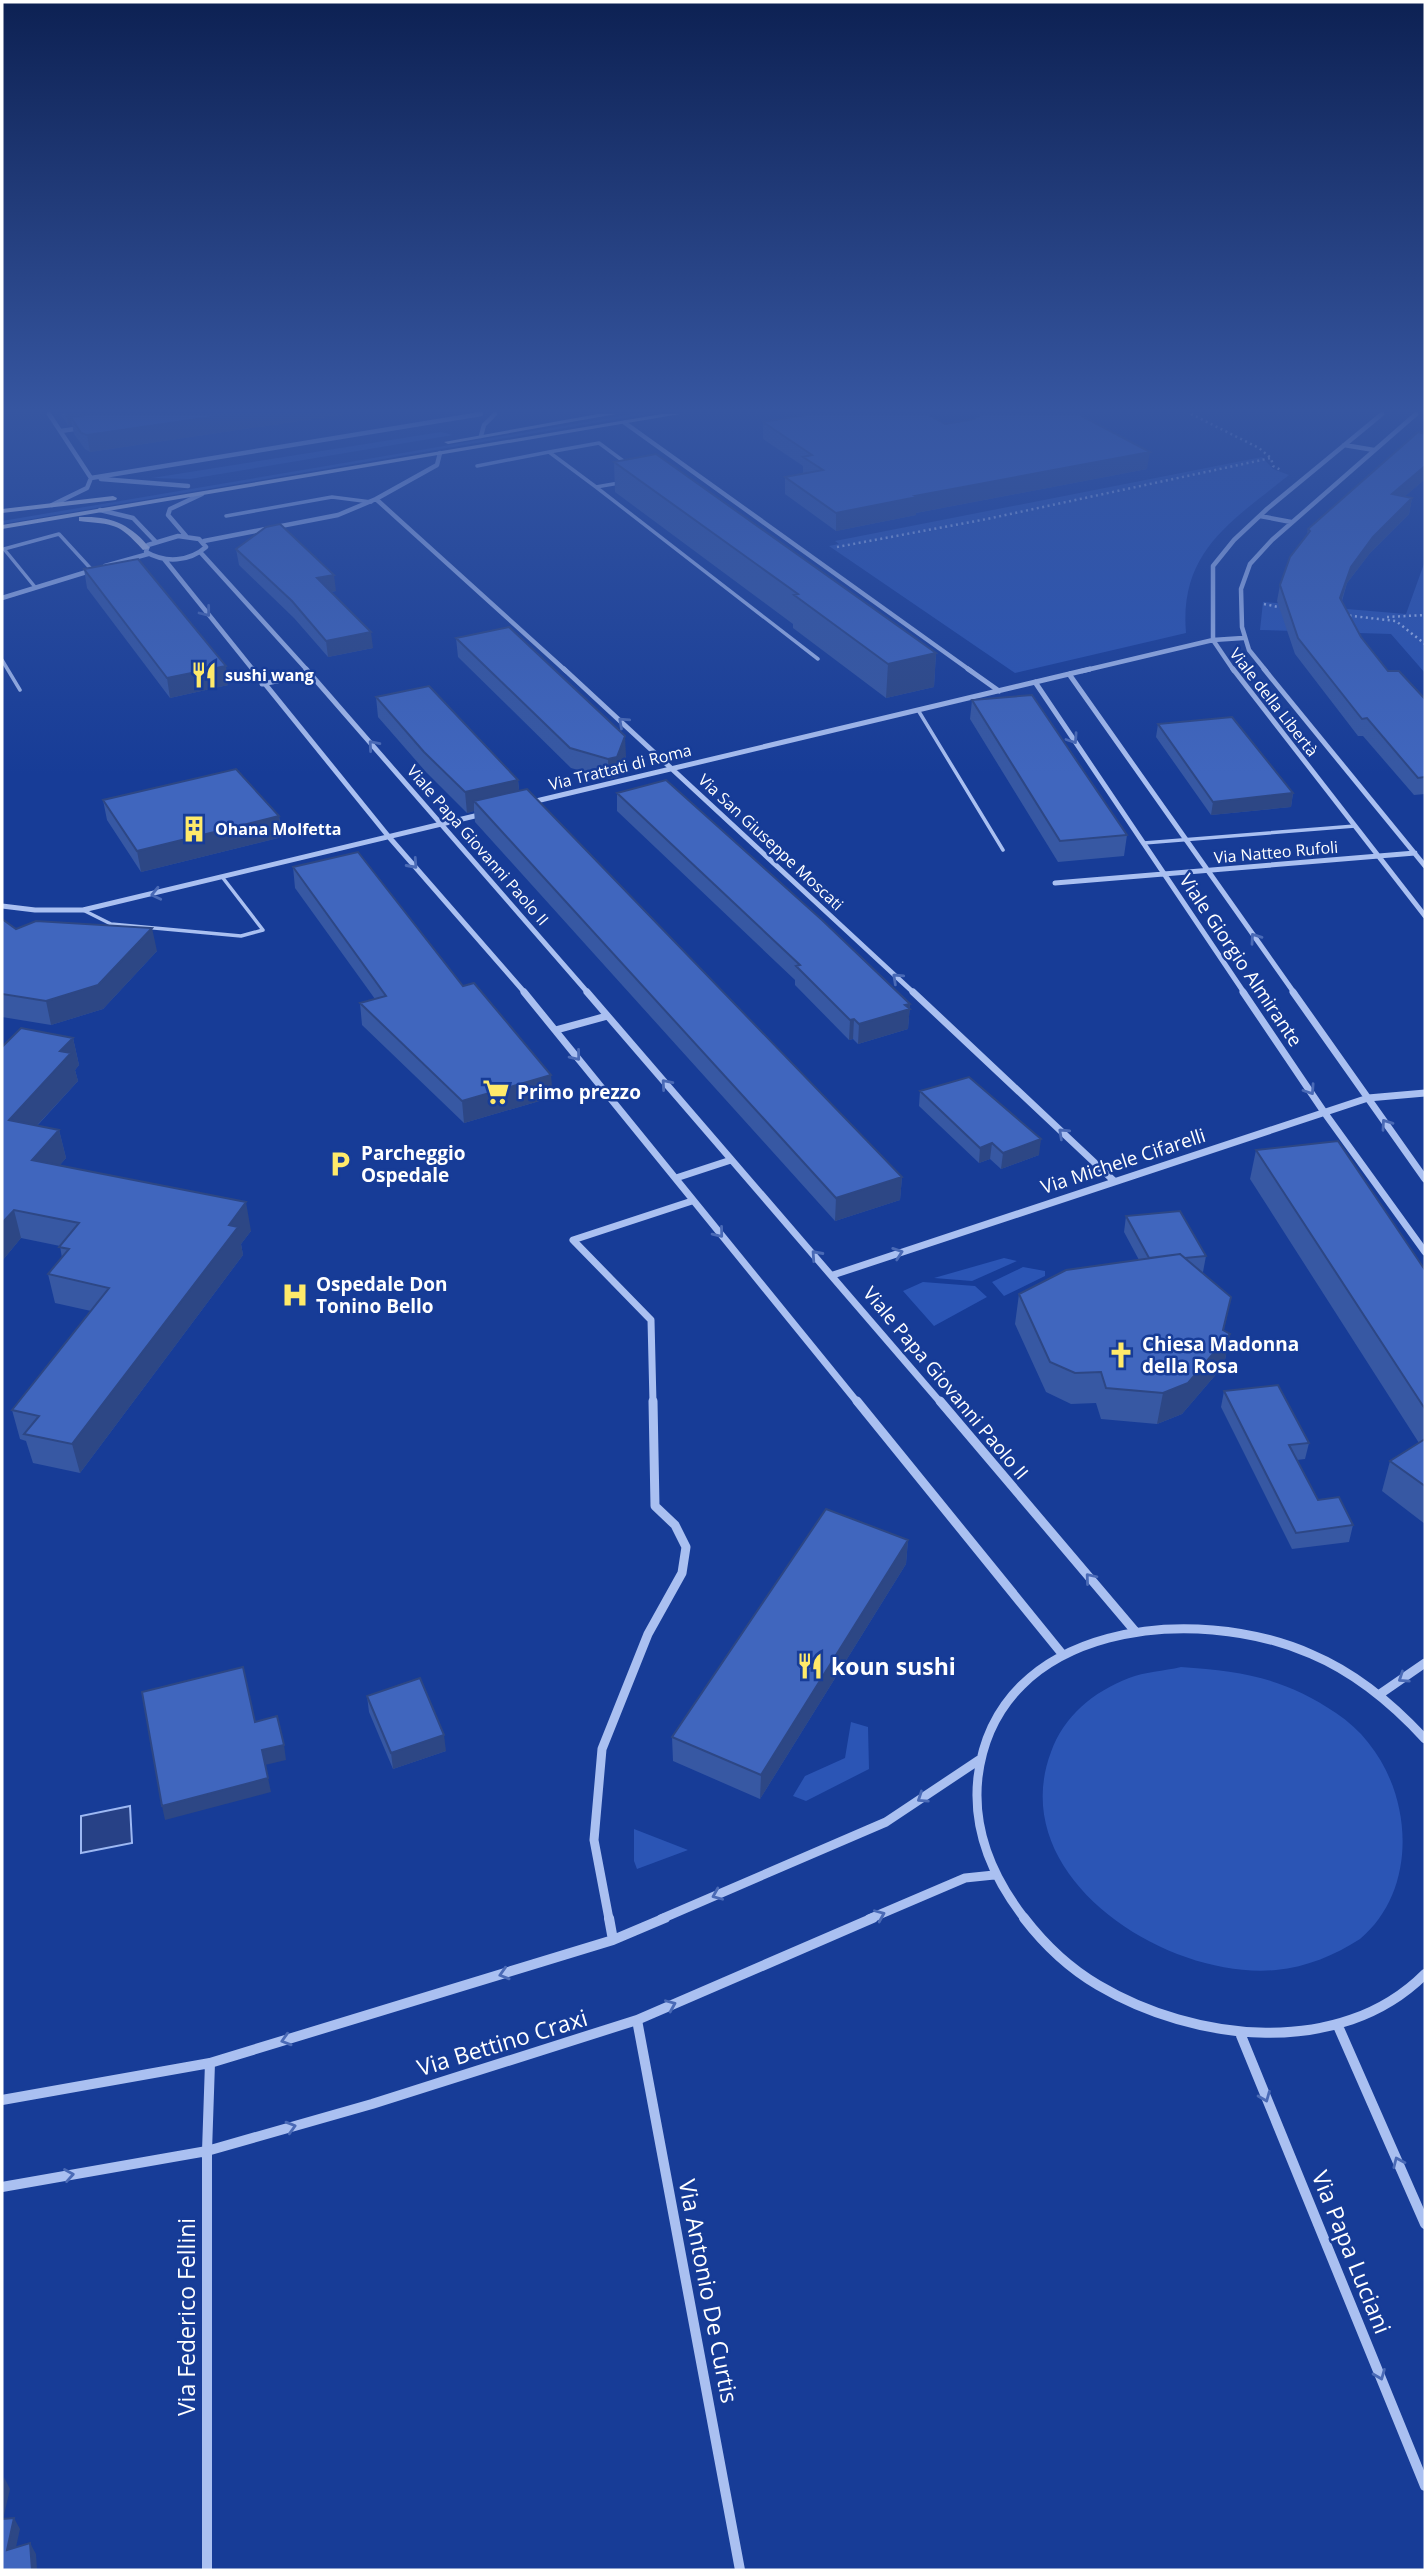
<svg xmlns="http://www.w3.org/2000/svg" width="1427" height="2572" font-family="'Open Sans',sans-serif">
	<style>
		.green { fill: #2b55b5 }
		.water { fill: #274186; stroke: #9db8f3; stroke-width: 2 }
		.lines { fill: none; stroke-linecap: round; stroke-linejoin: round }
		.path { stroke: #aac0f1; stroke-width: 2.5; stroke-dasharray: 2 3.5; stroke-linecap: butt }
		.lane { stroke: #aac0f1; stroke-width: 3.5 }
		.street-far4 { stroke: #aac0f1; stroke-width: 4.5 }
		.street-far3 { stroke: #aac0f1; stroke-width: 5 }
		.street-far2 { stroke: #aac0f1; stroke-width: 7 }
		.street-far1 { stroke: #aac0f1; stroke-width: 9 }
		.street { stroke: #aac0f1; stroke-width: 10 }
		.secondary { fill: #d9e3fc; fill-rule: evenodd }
		.wall { fill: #3758a3 }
		.shaded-wall { fill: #2d4785 }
		.building { fill: #4066be; stroke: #2d4785; stroke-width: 2 }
		.oneway { stroke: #4a6ab6 }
		.labels { text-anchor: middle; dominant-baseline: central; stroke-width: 5; stroke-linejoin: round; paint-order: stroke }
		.far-poi-label { font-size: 16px; font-weight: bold; fill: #fff; stroke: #173c97; text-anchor: start }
		.far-street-label { font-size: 16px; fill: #fff; stroke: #173c97 }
		.street-label { font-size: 19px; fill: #fff; stroke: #173c97 }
		.poi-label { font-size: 19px; font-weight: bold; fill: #fff; stroke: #173c97; text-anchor: start }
		.near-poi-label { font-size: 23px; font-weight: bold; fill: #fff; stroke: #173c97; text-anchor: start }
		.near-street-label { font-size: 23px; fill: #fff; stroke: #173c97 }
	</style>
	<rect width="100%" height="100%" fill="#173c97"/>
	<!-- green -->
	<path class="green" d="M633 414H647L2 524V521Z
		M441 432 453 435 190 479 152 478Z
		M1262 457 1273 469 1289 475C1232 521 1179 551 1186 633L1015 673 829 546 839 544 835 541Z
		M1425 561V673L1391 634 1260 630 1263 602 1406 614Z
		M1004 1258 1017 1261 972 1281 934 1278Z
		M1023 1267 1045 1271V1276L1004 1296 992 1282Z
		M923 1282 975 1286 987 1297 934 1326 903 1291Z
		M1181 1667C1242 1671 1284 1678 1336 1713 1412 1763 1427 1883 1360 1939 1335 1955 1307 1967 1276 1970 1166 1980 1004 1877 1051 1752 1064 1716 1093 1692 1129 1678 1144 1672 1164 1671 1181 1667Z
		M851 1722 868 1727 869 1769 806 1801 793 1796 805 1776 845 1758Z
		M634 1829 688 1850 637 1869 634 1861Z"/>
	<!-- water -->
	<path class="water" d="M130 1806 132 1843 81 1853V1816Z"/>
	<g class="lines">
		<!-- path -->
		<path class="path" d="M1191 414 1259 448 1271 458
			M837 547 987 519 1271 458 1273 466 1281 470
			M1264 604 1283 608
			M1344 615 1396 621 1425 644
			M1387 617 1425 615"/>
		<!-- lane -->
		<path class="lane" d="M549 452 599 443 626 463
			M477 466 549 452 596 487
			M619 483 596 487 818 659
			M226 516 332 497 371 502
			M35 587 4 549 59 534 92 570
			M2 660 20 690
			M918 710 1003 850
			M1144 843 1355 826
			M83 910 111 924 241 936 263 930 223 878"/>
		<!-- street-far4 -->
		<path class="street-far4" d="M49 414 91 478
			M625 423 971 671
			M61 431 81 428
			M481 436 484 425 495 414
			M1344 445 1374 450
			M91 478 481 414
			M101 479 188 486
			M376 499 566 671
			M52 505 87 488 91 478
			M100 510 133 518 155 541
			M1260 516 1291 522
			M178 536 199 539 206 547C189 562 165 563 146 552L148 545Z
			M186 536 168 515 170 509 202 494
			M204 541 338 515 376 499 437 465 440 453
			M201 553 308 671
			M164 559 254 671
			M105 566 148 554
			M2 598 93 570
			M1082 671 1213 640 1243 638
			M1234 671 1213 640V566L1234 540 1267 509 1382 414
			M1266 671 1249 650 1242 627 1241 589 1250 564 1272 540 1416 414"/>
		<!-- street-far3 -->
		<path class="street-far3" d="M253 669 389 837 526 994
			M306 669 589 994
			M564 669 915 994
			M968 669 999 691
			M1233 669 1425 916
			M1264 669 1425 866
			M1069 674 1295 994
			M1035 682 1245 994
			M262 684 311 674
			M532 802 1090 669
			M1055 883 1415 853
			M2 906 35 910H83L483 814"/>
		<!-- street-far2 -->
		<path class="street-far2" d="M524 992 858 1403
			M587 992 941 1403
			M913 992 1113 1180
			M1243 992 1324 1112 1425 1252
			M1293 992 1425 1179
			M556 1030 607 1016
			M676 1178 731 1160
			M833 1275 1368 1098 1425 1093
			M653 1403 651 1320 573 1240 692 1201"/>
		<!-- street-far1 -->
		<path class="street-far1" d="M857 1401 1063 1655
			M940 1401 1134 1630
			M1380 1694 1425 1663
			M609 1919 594 1840 602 1749 648 1634 682 1573 686 1547 675 1525 655 1506 653 1401
			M661 1919 886 1822 979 1760
			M869 1919 965 1878 994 1875
			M1025 1919C993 1878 972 1830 978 1777 997 1622 1195 1603 1311 1654 1356 1673 1392 1703 1425 1739"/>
		<!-- street -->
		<path class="street" d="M609 1918 613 1940
			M1024 1918C1044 1944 1069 1968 1098 1985 1194 2042 1340 2059 1425 1974
			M637 2020 740 2570
			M1338 2026 1425 2224
			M1240 2033 1425 2486
			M2 2100 210 2063 613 1940 665 1918
			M2 2187 207 2151 372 2104 637 2020 873 1918
			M207 2570V2151L210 2063"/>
		<!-- secondary -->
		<path class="secondary" d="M598 414H616L448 444 444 442Z
			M662 414H680L2 529V525Z
			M113 496 117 498 116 500 2 513V509Z
			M82 517C112 516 131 525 150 548L143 550C118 522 114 525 79 521V517Z"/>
	</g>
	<!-- wall -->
	<path class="wall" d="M60 414H346L90 452 85 449 74 434 72 424 68 425Z
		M763 422 945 424 1147 469 916 513V515L836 531 785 494V477L803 474V466L763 439Z
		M1425 434V479L1404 497 1412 498 1409 514 1370 553 1347 583 1342 601 1361 637 1388 671 1425 699V794L1414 795 1363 736H1358L1295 654 1277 601 1280 585 1307 535 1308 529Z
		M614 462 936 653 934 687 886 698 793 628V624L615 492Z
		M236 549 336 591 331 592 373 648 328 657 294 618 239 565Z
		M84 569 228 685 170 698 87 588Z
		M456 638 626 756 618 777 609 779 571 768 458 657Z
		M376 697 518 780 519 790 902 1177 900 1200 835 1221 475 822 474 811 467 813 426 772 378 717Z
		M972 700 1127 835 1124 856 1058 862 970 719Z
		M1158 724 1293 793 1291 807 1211 815 1156 737Z
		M617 793 910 1004 908 1029 858 1044 853 1039 849 1040 795 985V980L617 811Z
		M103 800 279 816 282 837 141 872 107 820Z
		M293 867 463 986 553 1097 464 1123 362 1025 360 1003 375 999 295 888Z
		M2 919 16 929 157 951 103 1009 51 1025 2 1017Z
		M73 1038 79 1065 75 1070 78 1081 37 1126 59 1130 66 1158 59 1166 251 1231 241 1244 243 1255 80 1473 33 1463 26 1441 20 1439 12 1410 91 1311 55 1303 48 1274 62 1258 60 1246 21 1238 2 1261V1047Z
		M920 1091 1039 1155 1001 1169 990 1159 979 1163 919 1106Z
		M1256 1150 1425 1270V1524L1382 1491 1390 1461 1419 1443 1250 1179Z
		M1126 1216 1206 1256 1203 1272H1201L1224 1331 1230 1334 1224 1365 1182 1414 1157 1424 1101 1419 1096 1403 1071 1404 1046 1392 1015 1324 1019 1294 1139 1260 1124 1232Z
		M1224 1391 1309 1443 1305 1459 1297 1460 1318 1500 1353 1525 1349 1542 1292 1549 1221 1407Z
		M908 1540 906 1564 760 1799 673 1761 672 1737Z
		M367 1696 446 1751 393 1769 369 1712Z"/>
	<!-- shaded-wall -->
	<path class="shaded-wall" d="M66 414H141L71 417 72 424 68 425Z
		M232 414H346L90 452 87 435Z
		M1150 452 1147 469 916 513V515L836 531V513L915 496Z
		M1425 466V479L1389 510 1392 494Z
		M1412 498 1409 514 1370 553 1347 583 1337 614 1340 598 1351 567 1373 537Z
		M334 575 336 591 319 594 317 578Z
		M371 632 373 648 328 657 326 641Z
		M936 653 934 687 886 698 888 664Z
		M226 666 228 685 170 698 167 678Z
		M625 736 626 756 618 777 609 779 608 759Z
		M518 780 520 800 474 801V811L467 813 465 792Z
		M1293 793 1291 807 1211 815 1213 802Z
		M279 816 282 837 141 872 137 851Z
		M152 928 157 951 103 1009 51 1025 46 1001Z
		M910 1004 908 1029 858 1044 859 1024Z
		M854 1019 853 1039 849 1040 850 1020Z
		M73 1038 79 1065 75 1070 78 1081 16 1148 9 1120 60 1051Z
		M551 1075 553 1097 464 1123 462 1101Z
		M59 1130 66 1158 39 1189 32 1160Z
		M1041 1139 1039 1155 1001 1169 1003 1153Z
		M992 1143 990 1159 979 1163 980 1148Z
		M902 1177 900 1200 835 1221 836 1198Z
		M246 1202 251 1231 241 1244 243 1255 80 1473 72 1444Z
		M14 1210 21 1238 2 1261V1223Z
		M1231 1297 1221 1345 1230 1334 1224 1365 1182 1414 1157 1424 1163 1393Z
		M908 1540 906 1564 760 1799 761 1775Z
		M444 1735 446 1751 393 1769 391 1753Z
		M284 1745 286 1760 265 1765 262 1750Z
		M268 1778 271 1792 165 1820 162 1806Z
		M4 2477 10 2489 2 2524V2488Z
		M14 2518 20 2529 13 2561 7 2550Z
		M30 2543 36 2554 37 2570H32Z"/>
	<!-- building -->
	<path class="building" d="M92 414H232L87 435 81 433 71 417Z
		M811 414H927L945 424 974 419 982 414H1078L1150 452 915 496 917 497 836 513 785 477 823 470 803 457 812 455 763 422Z
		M1418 432 1425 434V466L1392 494 1412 498 1373 537 1351 567 1340 598 1361 637 1388 671H1399L1425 699V777L1418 778 1367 718 1362 719 1298 638 1280 585 1290 557 1310 531 1308 529Z
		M656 454 936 653 888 664 794 595 798 594 614 462Z
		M280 524 334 575 317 578 371 632 326 641 292 601 236 549 266 527Z
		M138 559 226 666 167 678 84 569Z
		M509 627 625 736 617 757 608 759 570 748 456 638Z
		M429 686 518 780 465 792 424 752 376 697Z
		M1032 695 1127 835 1060 841 972 700Z
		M1232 717 1293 793 1213 802 1158 724Z
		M236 769 279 816 137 851 103 800Z
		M666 780 822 920 910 1004 905 1005 910 1009 859 1024 854 1019 850 1020 796 966 800 965 617 793Z
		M527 789 902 1177 836 1198 474 801Z
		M358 852 463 986 474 983 551 1075 462 1101 360 1003 386 996 293 867Z
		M2 919 16 929 36 921 152 928 98 985 46 1001 2 994Z
		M21 1028 73 1038 60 1051 71 1053 9 1120 59 1130 32 1160 246 1202 229 1225 238 1227 72 1444 24 1434 39 1416 12 1410 109 1288 48 1274 69 1249 59 1247 79 1223 14 1210 2 1223V1047Z
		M969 1077 1041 1139 1003 1153 992 1143 980 1148 920 1091Z
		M1338 1141 1425 1270V1409L1256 1150Z
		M1180 1211 1206 1256 1185 1258 1180 1254 1149 1258 1126 1216Z
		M1180 1254 1231 1297 1223 1330 1230 1334 1188 1383 1163 1393 1106 1388 1101 1372 1075 1373 1050 1362 1019 1294 1066 1270Z
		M1278 1385 1309 1443 1289 1445 1318 1500 1339 1497 1353 1525 1296 1533 1224 1391Z
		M1425 1439V1486L1390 1461Z
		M826 1509 908 1540 761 1775 672 1737Z
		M243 1667 255 1722 277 1716 284 1745 262 1750 268 1778 162 1806 142 1692Z
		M420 1678 444 1735 391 1753 367 1696Z
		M14 2518 7 2550 30 2543 32 2570H2V2519Z"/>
	<!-- one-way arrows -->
	<defs><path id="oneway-chevron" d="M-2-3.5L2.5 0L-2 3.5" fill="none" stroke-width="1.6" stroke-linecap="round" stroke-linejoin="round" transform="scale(1.75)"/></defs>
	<g class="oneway">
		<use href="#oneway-chevron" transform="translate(206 612) rotate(52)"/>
		<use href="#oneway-chevron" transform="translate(623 722) rotate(-138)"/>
		<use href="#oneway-chevron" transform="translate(1073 739) rotate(56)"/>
		<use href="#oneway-chevron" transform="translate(373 745) rotate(-131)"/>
		<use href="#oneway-chevron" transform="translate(413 864) rotate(48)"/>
		<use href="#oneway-chevron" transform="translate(156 894) rotate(167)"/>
		<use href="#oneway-chevron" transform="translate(1255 938) rotate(-125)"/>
		<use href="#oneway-chevron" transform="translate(897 978) rotate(-137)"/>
		<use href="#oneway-chevron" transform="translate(576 1056) rotate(51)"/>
		<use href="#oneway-chevron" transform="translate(666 1084) rotate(-131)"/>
		<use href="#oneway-chevron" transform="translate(1310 1090) rotate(56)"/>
		<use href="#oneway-chevron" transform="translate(1386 1124) rotate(-125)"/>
		<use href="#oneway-chevron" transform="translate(1063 1133) rotate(-137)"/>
		<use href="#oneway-chevron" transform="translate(719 1233) rotate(51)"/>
		<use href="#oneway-chevron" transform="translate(898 1253) rotate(-19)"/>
		<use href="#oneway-chevron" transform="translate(816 1255) rotate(-132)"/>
		<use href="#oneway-chevron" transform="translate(1090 1578) rotate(-130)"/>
		<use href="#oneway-chevron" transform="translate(1403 1678) rotate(146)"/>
		<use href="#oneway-chevron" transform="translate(922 1798) rotate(146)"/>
		<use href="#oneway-chevron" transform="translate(717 1895) rotate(157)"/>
		<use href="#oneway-chevron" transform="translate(880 1915) rotate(-23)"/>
		<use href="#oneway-chevron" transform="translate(504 1974) rotate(163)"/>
		<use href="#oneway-chevron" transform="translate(671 2005) rotate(-23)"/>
		<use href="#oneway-chevron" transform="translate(286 2040) rotate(163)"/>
		<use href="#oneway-chevron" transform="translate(1265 2097) rotate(68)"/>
		<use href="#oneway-chevron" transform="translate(291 2127) rotate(-16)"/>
		<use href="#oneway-chevron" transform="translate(1398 2162) rotate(-114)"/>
		<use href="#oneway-chevron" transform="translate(69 2175) rotate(-10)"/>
		<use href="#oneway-chevron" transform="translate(1380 2375) rotate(68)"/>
	</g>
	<!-- sky -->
	<linearGradient id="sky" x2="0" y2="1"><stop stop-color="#0d2153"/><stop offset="0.53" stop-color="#3656a1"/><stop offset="1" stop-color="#3656a1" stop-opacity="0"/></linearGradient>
	<rect width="1427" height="774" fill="url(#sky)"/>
	<!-- icons -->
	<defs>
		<g id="restaurant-bare" transform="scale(2.1)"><path d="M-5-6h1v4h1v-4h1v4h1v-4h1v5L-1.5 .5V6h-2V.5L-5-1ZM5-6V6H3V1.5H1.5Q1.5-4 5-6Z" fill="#ffea6a" stroke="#173c97" stroke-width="2.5" paint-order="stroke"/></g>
		<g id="building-bare" transform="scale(2.1)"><path d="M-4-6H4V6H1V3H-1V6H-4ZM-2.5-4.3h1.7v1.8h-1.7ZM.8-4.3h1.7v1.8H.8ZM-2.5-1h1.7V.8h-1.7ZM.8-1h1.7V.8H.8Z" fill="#ffea6a" stroke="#173c97" stroke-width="2.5" paint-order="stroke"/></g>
		<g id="supermarket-bare" transform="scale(2.1)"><path d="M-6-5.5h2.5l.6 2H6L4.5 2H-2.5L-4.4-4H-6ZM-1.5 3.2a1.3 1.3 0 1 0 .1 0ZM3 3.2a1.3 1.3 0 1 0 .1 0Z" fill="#ffea6a" stroke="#173c97" stroke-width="2.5" paint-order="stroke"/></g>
		<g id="parking-bare" transform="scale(2.1)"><path d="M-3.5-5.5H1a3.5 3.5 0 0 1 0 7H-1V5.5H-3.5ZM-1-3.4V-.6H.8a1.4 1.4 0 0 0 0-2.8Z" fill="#ffea6a" stroke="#173c97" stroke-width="2.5" paint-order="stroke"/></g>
		<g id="hospital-bare" transform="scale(2.1)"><path d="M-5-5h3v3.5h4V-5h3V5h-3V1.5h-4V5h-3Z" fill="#ffea6a" stroke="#173c97" stroke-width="2.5" paint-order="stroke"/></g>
		<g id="church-bare" transform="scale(2.1)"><path d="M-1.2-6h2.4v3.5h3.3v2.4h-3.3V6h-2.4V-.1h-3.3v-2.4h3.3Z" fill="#ffea6a" stroke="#173c97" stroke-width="2.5" paint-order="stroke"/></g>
	</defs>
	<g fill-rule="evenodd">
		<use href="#restaurant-bare" x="204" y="675"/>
		<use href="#building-bare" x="194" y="829"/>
		<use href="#supermarket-bare" x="496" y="1092"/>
		<use href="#parking-bare" x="340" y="1164"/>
		<use href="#hospital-bare" x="295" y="1295"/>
		<use href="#church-bare" x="1121" y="1355"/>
		<use href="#restaurant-bare" x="810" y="1666"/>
	</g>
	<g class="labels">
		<!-- far-poi labels -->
		<g class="far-poi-label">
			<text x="225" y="675">sushi wang</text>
			<text x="215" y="829">Ohana Molfetta</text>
		</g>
		<!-- far-street labels -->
		<g class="far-street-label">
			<text transform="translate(1274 702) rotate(52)">Viale della Libertà</text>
			<text transform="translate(620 767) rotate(-14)">Via Trattati di Roma</text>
			<text transform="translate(771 842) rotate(43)">Via San Giuseppe Moscati</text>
			<text transform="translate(478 845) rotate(49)">Viale Papa Giovanni Paolo II</text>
			<text transform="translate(1276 852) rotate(-5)">Via Natteo Rufoli</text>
		</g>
		<!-- street labels -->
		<g class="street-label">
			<text transform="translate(1241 960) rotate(56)">Viale Giorgio Almirante</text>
			<text transform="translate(1123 1161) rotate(-18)">Via Michele Cifarelli</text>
			<text transform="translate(946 1383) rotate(50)">Viale Papa Giovanni Paolo II</text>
		</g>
		<!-- poi labels -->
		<g class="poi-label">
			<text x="517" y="1092">Primo prezzo</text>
			<text x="361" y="1153">Parcheggio<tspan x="361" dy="22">Ospedale</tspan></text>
			<text x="316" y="1284">Ospedale Don<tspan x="316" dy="22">Tonino Bello</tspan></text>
			<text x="1142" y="1344">Chiesa Madonna<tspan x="1142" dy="22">della Rosa</tspan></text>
		</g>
		<!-- near-poi labels -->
		<g class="near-poi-label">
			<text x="831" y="1666">koun sushi</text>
		</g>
		<!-- near-street labels -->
		<g class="near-street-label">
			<text transform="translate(502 2042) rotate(-17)">Via Bettino Craxi</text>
			<text transform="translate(1352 2252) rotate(68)">Via Papa Luciani</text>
			<text transform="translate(709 2291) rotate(79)">Via Antonio De Curtis</text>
			<text transform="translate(186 2317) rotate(-90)">Via Federico Fellini</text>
		</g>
	</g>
	<!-- border -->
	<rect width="1427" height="2572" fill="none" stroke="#ffffff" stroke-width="7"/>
</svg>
